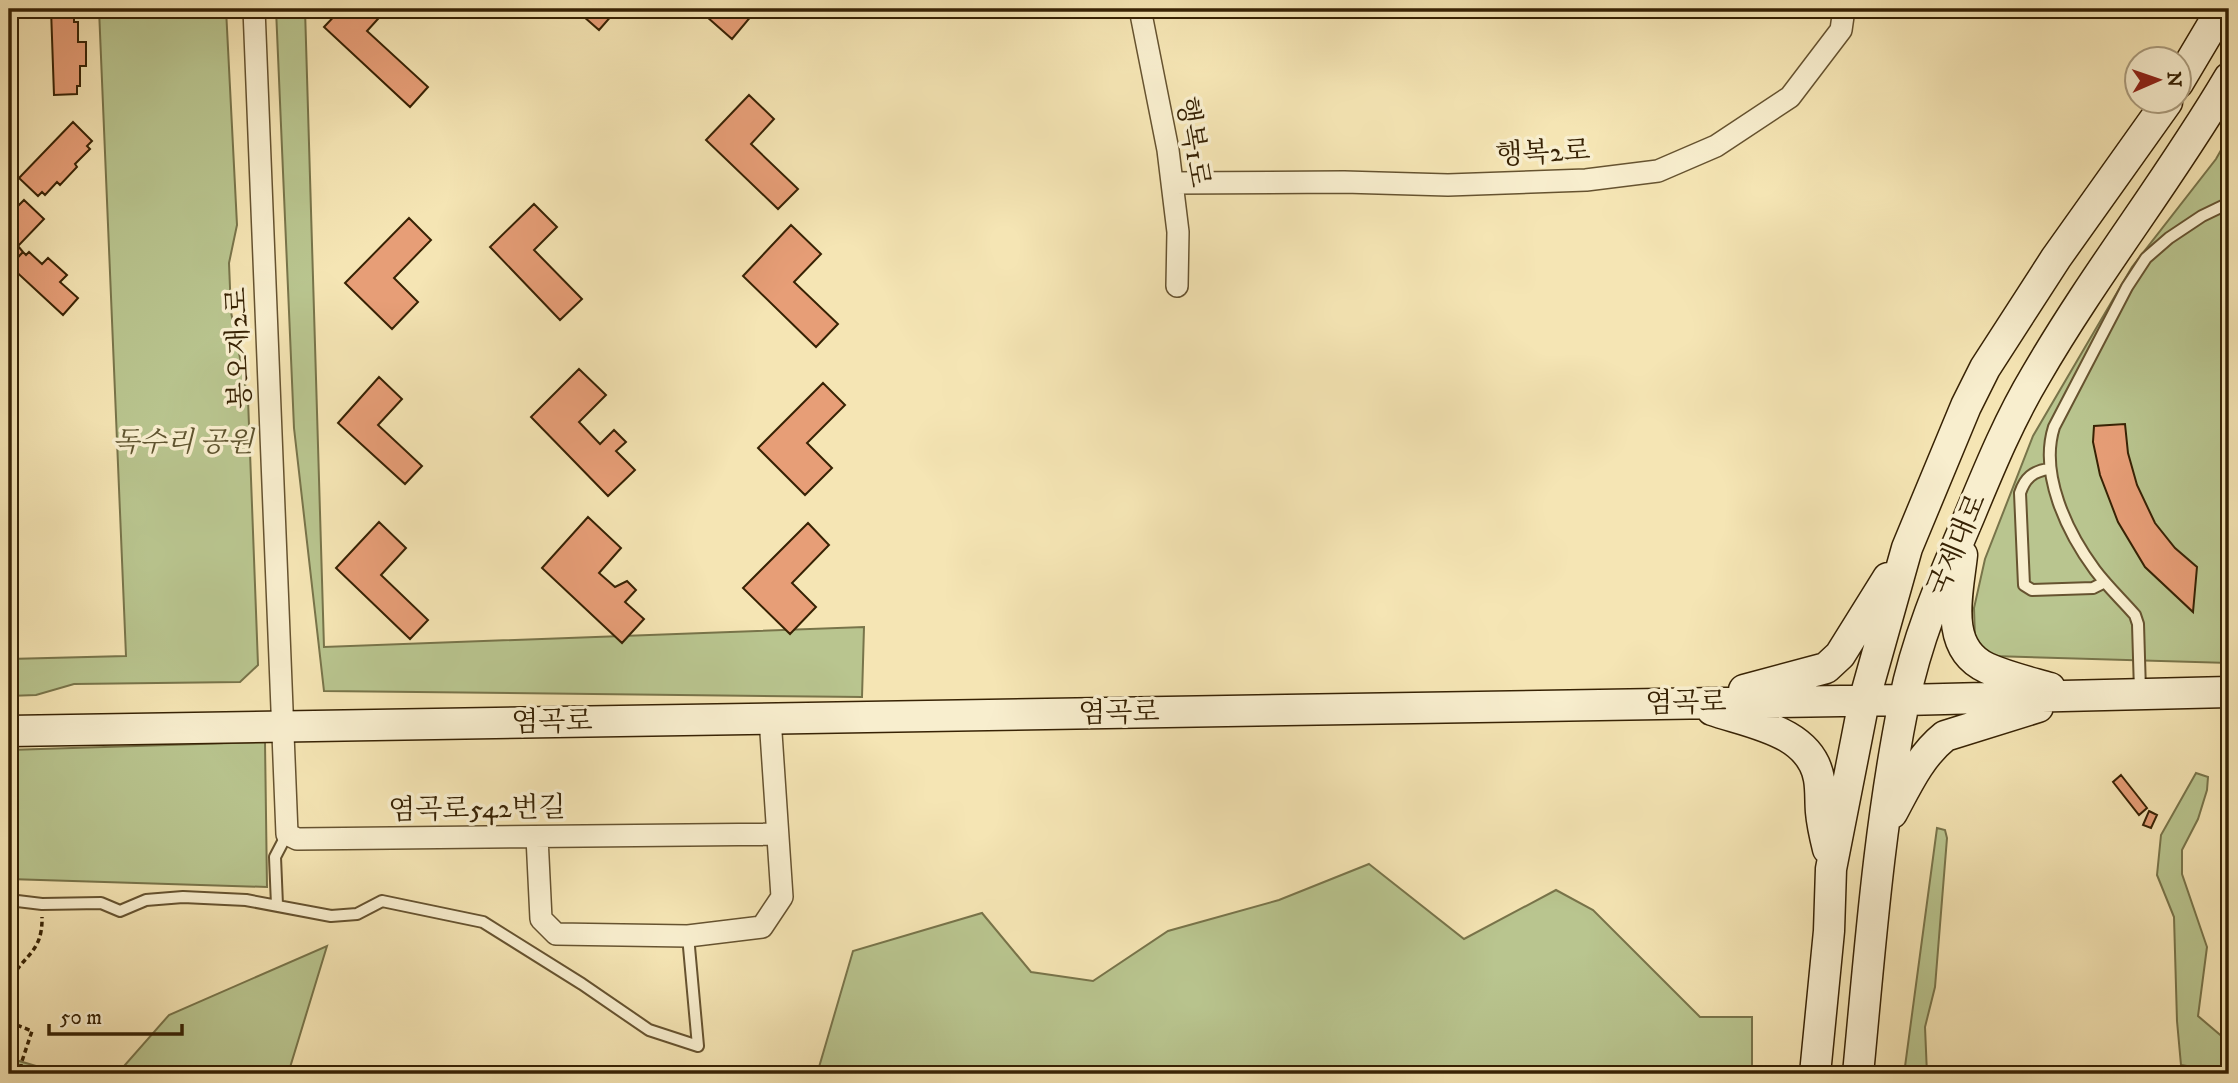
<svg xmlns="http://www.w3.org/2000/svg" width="2238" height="1083" font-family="'IM FELL DW Pica','Noto Serif KR',serif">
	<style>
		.green { fill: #b9c58f; stroke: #78744a; stroke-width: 2 }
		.building { fill: #e79e77; stroke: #372204; stroke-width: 2 }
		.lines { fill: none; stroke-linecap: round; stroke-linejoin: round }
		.lane-casing { stroke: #665330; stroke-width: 14 }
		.street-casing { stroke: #665330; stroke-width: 24 }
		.secondary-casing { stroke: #372204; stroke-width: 33 }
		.path { stroke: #372204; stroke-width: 3.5; stroke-dasharray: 5 3.5; stroke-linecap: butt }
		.lane { stroke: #f8eece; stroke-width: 10 }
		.street { stroke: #f8eece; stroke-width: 21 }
		.secondary { stroke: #f8eece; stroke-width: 30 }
		.labels { text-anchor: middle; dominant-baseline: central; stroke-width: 7; stroke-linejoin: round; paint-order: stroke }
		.street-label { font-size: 28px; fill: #372204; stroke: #f8eece }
		.park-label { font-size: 28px; font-style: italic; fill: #5e532e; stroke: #f8eece }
	</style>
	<rect width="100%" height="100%" fill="#f5e5b4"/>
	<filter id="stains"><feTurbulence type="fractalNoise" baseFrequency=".00286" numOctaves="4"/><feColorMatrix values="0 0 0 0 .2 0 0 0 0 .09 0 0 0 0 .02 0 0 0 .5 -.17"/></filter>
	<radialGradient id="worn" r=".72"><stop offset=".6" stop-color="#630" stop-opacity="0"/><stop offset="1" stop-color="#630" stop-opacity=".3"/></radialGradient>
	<!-- green -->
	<path class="green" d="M99 9H226L237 225 229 263 231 312 248 399 258 665 240 682 74 684 36 695 9 696V659L126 656Z
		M276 9H305L324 647 864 627 862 697 324 691 294 428Z
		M2229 136V663L1992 656 1975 639 1974 608 1985 559 2033 436 2132 267 2216 159Z
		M265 742 267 887 9 879V750Z
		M2196 773 2208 777 2207 790 2198 819 2182 850V874L2207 947 2198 1016 2225 1039H2229V1063L2222 1072 2181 1065 2177 1021 2174 917 2157 875 2161 835Z
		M1937 828 1945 830 1947 838 1935 987 1925 1027 1927 1074H1904Z
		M1369 864 1464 939 1556 890 1593 910 1700 1017H1752V1074H817L853 951 982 913 1031 972 1093 981 1168 931 1279 900Z
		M327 946 288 1074H117L169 1015Z
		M9 1058 63 1074H9Z"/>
	<!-- building -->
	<path class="building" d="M51 9H77V12H74V22H78V42H86V66H80V86H77V94L54 95Z
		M341 9H387L367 31 428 87 410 107 324 27Z
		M575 9H609L614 13 599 30Z
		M698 9H747L753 14 732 39Z
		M885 9H954V11L885 13Z
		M749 95 774 119 751 144 798 189 778 209 706 140Z
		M73 122 92 141 87 146 90 149 75 164 77 167 60 185 57 182 45 195 42 192 38 196 19 178Z
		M24 200 44 219 18 246 23 252 9 266V215Z
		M534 204 557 227 534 250 582 299 560 320 490 247Z
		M409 218 431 240 394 278 418 302 392 329 345 283Z
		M791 225 821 254 794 282 838 324 816 347 743 276Z
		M23 252 26 255 29 252 42 264 48 258 67 275 60 282 78 298 63 315 10 266Z
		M579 369 606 395 579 422 600 444 614 430 626 442 616 451 635 470 608 496 531 417Z
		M379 377 402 399 378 425 422 466 405 484 338 423Z
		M823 383 845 405 807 443 832 468 805 495 758 448Z
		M2125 424 2128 453 2137 485 2155 523 2175 548 2197 567 2193 612 2145 567 2118 522 2100 475 2093 442 2094 426Z
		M588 517 621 548 599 573 615 587 627 581 636 590 625 602 644 619 622 643 542 568Z
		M379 522 406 548 381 575 428 620 410 639 336 568Z
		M808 523 829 545 792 583 816 607 790 634 743 588Z
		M2121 775 2147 808 2139 815 2113 782Z
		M2149 811 2157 815 2151 828 2143 825Z"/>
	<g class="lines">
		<!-- lane casing -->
		<g class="lane-casing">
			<path id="lane" d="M2049 469C2033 471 2025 478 2020 493L2024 585 2032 590 2093 588 2105 582
				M2140 691 2138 624 2135 615C2122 600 2107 586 2095 570 2067 532 2039 474 2054 427L2127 287 2146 258 2169 238 2202 216 2229 203
				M9 900 42 904 101 903 120 911 146 900 183 897 246 900 331 916 357 914 382 901 483 922 582 984 649 1030 698 1046 688 936
				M277 905 275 857 287 834"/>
		</g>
		<!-- street casing -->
		<g class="street-casing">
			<path id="street" d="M254 9 287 834 297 839 777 834
				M1140 9 1168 150 1178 232 1177 286
				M1172 183 1344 182 1448 185 1586 180 1658 171 1716 146 1790 97 1841 30 1844 9
				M537 837 541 919 556 934 688 936 762 927 782 897 770 718"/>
		</g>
		<!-- secondary casing -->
		<g class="secondary-casing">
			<path id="secondary" d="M2178 83 2222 9
				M1962 555C1958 593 1943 648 1987 668 2007 677 2029 682 2050 688
				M1744 690 1826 668 1840 655 1888 578
				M1712 710C1750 723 1811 731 1819 779 1821 790 1820 801 1821 812 1822 824 1825 837 1828 849
				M9 731 1904 700 2229 692
				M1892 813C1907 785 1920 756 1945 736L2038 707
				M1815 1074 1829 931 1831 869 1864 701 1907 548 1966 406 1985 368 2056 258 2167 102
				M1858 1074C1870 949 1879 825 1904 702 1917 637 1943 578 1969 517 1989 469 2009 420 2036 375 2095 273 2169 180 2229 78"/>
		</g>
		<!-- path -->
		<path class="path" d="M9 985C19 956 43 956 42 917
			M9 1022 32 1031 21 1064V1074"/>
		<!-- lane -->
		<use href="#lane" class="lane"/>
		<!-- street -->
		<use href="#street" class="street"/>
		<!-- secondary -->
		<use href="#secondary" class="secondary"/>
	</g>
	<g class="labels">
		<!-- street labels -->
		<g class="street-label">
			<text transform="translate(1193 142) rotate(81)">행복1로</text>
			<text transform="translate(1543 153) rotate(-3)">행복2로</text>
			<text transform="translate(239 348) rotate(-92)">봉오재2로</text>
			<text transform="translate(1957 545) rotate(-67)">국제대로</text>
			<text transform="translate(1686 703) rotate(-1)">염곡로</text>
			<text transform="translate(1119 713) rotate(-1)">염곡로</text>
			<text transform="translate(552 722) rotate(-1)">염곡로</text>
			<text transform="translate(477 809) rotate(-1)">염곡로542번길</text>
		</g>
		<!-- park labels -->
		<g class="park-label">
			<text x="183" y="442">독수리 공원</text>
		</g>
	</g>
	<!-- margin -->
	<rect width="2238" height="1083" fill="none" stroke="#f5e5b4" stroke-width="35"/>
	<rect x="10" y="10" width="2217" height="1062" fill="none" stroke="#372204" stroke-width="3.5"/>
	<rect x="18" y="18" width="2203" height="1048" fill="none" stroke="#372204" stroke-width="2"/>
	<!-- north arrow -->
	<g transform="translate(2158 80) rotate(88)"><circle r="33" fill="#f8eece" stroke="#ab9c7d" stroke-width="2"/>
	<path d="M0-5L12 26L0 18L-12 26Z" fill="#8f2418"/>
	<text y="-10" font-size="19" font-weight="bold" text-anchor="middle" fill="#372204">N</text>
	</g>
	<!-- scale -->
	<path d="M49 1024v10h133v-10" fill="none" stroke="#372204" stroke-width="3.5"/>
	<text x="60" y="1024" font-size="21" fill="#372204" stroke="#f8eece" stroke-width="5" paint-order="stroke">50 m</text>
	<rect width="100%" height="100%" filter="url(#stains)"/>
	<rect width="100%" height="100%" fill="url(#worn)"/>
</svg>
